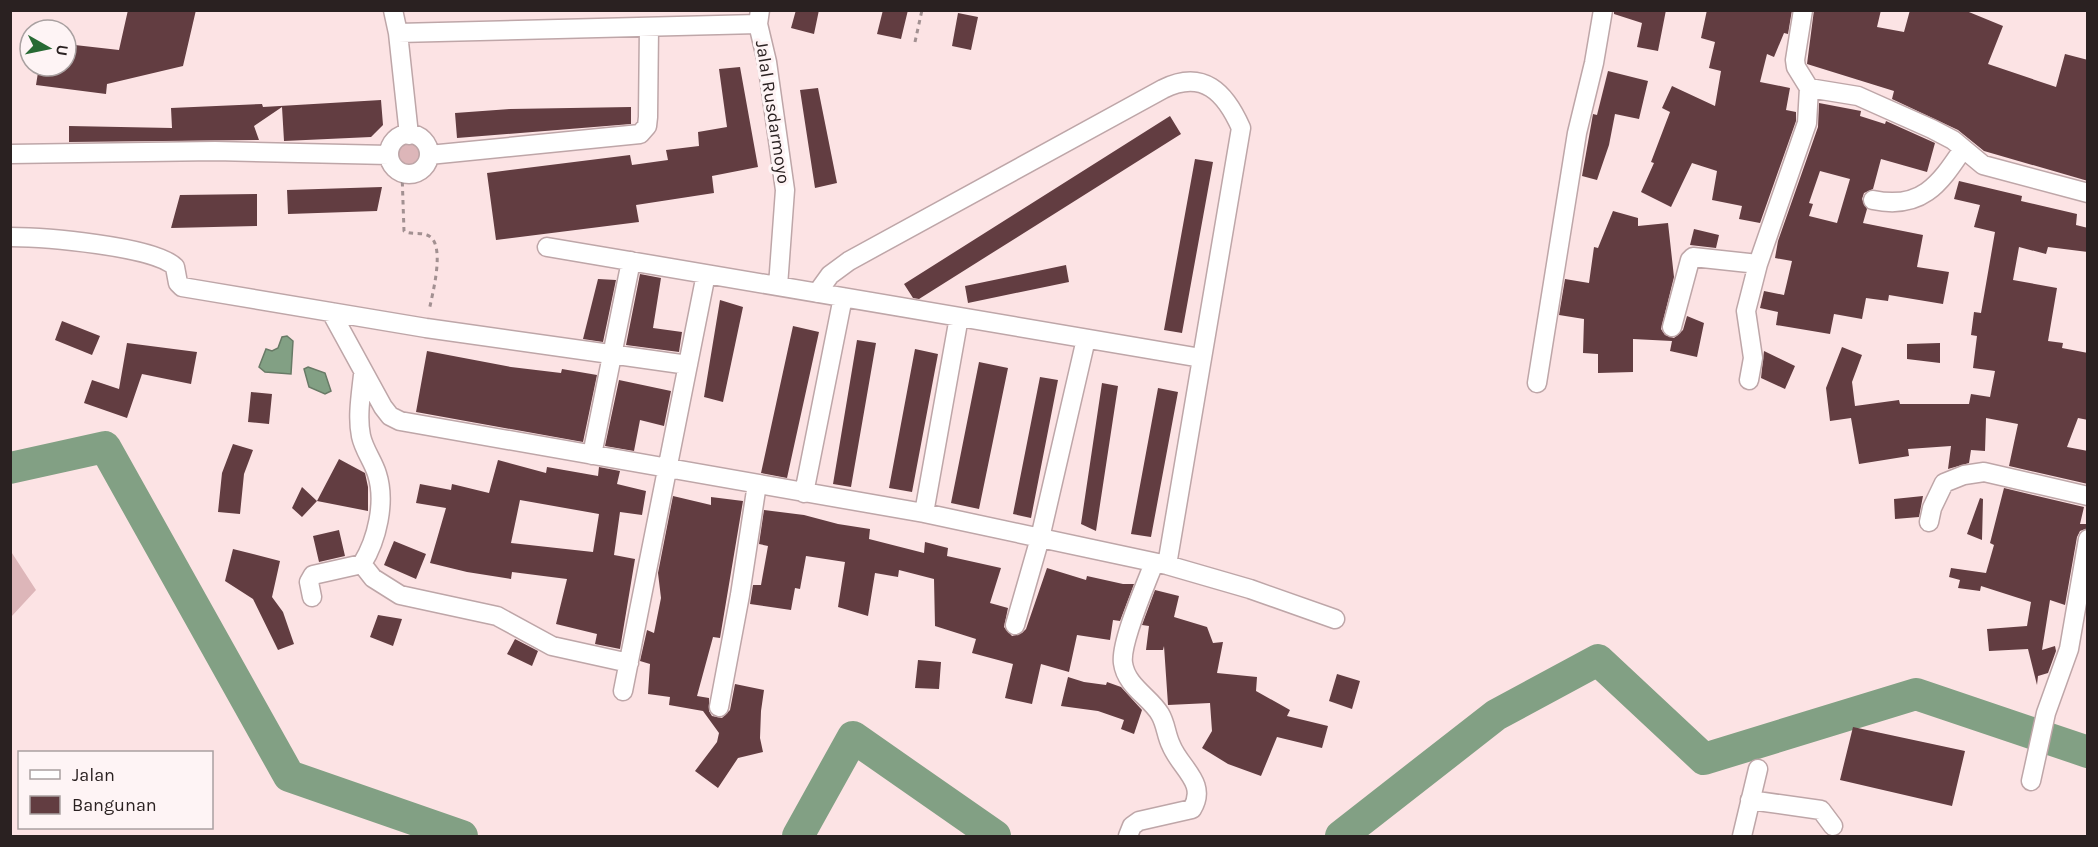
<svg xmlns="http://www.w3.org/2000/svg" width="2098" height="847" font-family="Karla,sans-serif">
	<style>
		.green { fill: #ddb6b9 }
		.water { fill: #82a084; stroke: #687a66; stroke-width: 1.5 }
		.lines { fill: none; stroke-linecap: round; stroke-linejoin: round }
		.river { stroke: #82a084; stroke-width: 32 }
		.building { fill: #623d41; fill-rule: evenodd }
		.minor-casing { stroke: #bea6a8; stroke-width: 21 }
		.path { stroke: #a29091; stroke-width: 3; stroke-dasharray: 4.5 4.5; stroke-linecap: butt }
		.minor { stroke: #fff; stroke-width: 18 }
		.labels { text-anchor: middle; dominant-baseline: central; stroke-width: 6; stroke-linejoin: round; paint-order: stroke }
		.street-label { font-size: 18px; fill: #2a2121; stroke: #fef4f5 }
	</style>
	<rect width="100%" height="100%" fill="#fce3e4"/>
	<!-- green -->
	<path class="green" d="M395 156a14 14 0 1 1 28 0a14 14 0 1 1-28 0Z
		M10 550 36 590 11 617H10Z"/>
	<!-- water -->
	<path class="water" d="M287 336 293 341 291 374 265 372 259 367 266 349 272 351 278 348 282 337Z
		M308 367 325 373 331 391 325 394 309 387 304 369Z"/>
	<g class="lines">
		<!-- river -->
		<path class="river" d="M10 468 105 447 289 776 462 836
			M798 836 853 737 995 836
			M1341 836 1496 715 1598 660 1704 759 1916 694 2088 752"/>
	</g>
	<!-- building -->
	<path class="building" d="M128 10H196L183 66 107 84 106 94 36 85 39 66H66V44L119 50Z
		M796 10H819L814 34 791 28Z
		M883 10H908L901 39 877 34Z
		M1614 10H1666L1658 51 1637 47 1642 23 1614 14Z
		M1707 10H1792L1788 34 1784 33 1774 57 1767 54 1760 82 1790 88 1786 110 1796 112V121L1760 223 1739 219 1742 206 1712 200 1717 171 1692 163 1671 207 1641 192 1654 163 1651 162 1670 112 1662 108 1672 86 1715 106 1721 71 1709 68 1715 42 1701 38Z
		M1814 10H1881L1877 27 1904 32 1910 10H1964L2003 26 1988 64 2056 87 2065 54 2088 60V181L1984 151 1958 130 1892 99 1894 91 1807 64Z
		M958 13 978 17 971 50 952 46Z
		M740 67 758 167 712 176 714 193 636 205 639 222 496 240 487 173 630 155 632 165 668 160 666 150 699 146 698 132 727 127 719 69Z
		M1608 71 1648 81 1639 119 1615 114 1609 145 1597 180 1582 176 1593 114 1597 115Z
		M818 88 837 183 815 188 800 90Z
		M381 100 383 125 371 137 284 141 282 107 254 126 259 140 69 142V126L172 128 171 108 262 104 263 107Z
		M1819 103 1861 111 1860 116 1885 124 1886 121 1935 143 1927 172 1881 159 1873 189 1864 193 1862 199 1867 209 1863 223 1923 235 1917 267 1949 272 1943 304 1889 295 1888 301 1866 298 1862 319 1834 314 1830 334 1776 325 1778 312 1760 308 1764 291 1784 295 1792 261 1775 258 1778 241 1818 127ZM1820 171 1850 179 1837 223 1809 216 1813 204 1809 203Z
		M631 107V124L457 138 455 113 510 109Z
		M1170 116 1181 134 919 299 913 298 904 284Z
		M1195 159 1213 162 1182 333 1164 330Z
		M1959 181 2022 196 2021 201 2077 214 2076 225 2088 228V252L2048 247 2046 254 2019 247 2013 280 2057 288 2048 341 2063 343 2062 348 2088 353V420L2078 418 2067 447 2088 451V484L2009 466 2018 424 1986 418 1985 451 1971 450 1969 463 1948 469 1951 446 1908 449 1909 456 1859 464 1851 418 1830 421 1826 388 1842 347 1862 355 1852 382 1855 406 1899 400 1900 404H1969L1971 394 1990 397 1995 371 1973 368 1977 336 1971 335 1974 312 1981 313 1995 232 1974 227 1980 205 1954 199Z
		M382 187 377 211 288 214 287 190Z
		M257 194V226L171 228 180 195Z
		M1613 211 1638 218V226L1668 223 1674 277 1661 329 1665 335 1674 338 1683 330 1687 316 1704 323 1697 357 1670 351 1672 341 1633 339V372L1598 373V354L1583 353 1584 319 1559 315 1565 279 1589 283 1594 247 1598 248Z
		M1694 229 1719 235 1716 248 1690 245Z
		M1066 265 1069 282 968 303 965 286Z
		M640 274 661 278 653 328 682 332 679 352 626 345Z
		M598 279 616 280 603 342 583 339Z
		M720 300 743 307 723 402 704 397Z
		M62 321 100 336 92 355 55 340Z
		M793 326 819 332 787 478 761 473Z
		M857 340 876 343 851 487 833 484Z
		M127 343 197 352 191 384 142 374 127 418 84 403 92 380 119 389Z
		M1940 343V363L1907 359V344Z
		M915 349 938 354 912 492 889 488Z
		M427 351 511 367 561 373 562 369 597 375 583 442 416 412Z
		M1764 351 1795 366 1785 389 1761 378Z
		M979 362 1008 368 979 509 951 503Z
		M1040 377 1058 380 1031 518 1013 514Z
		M619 380 671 391 664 426 640 420 634 451 605 446Z
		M1102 383 1118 386 1096 531 1081 524Z
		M1158 388 1178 392 1151 537 1131 534Z
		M251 392 272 394 269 424 248 422Z
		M233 444 253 450 244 474 240 514 218 512 222 473Z
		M339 459 365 473 368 487V511L317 501Z
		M498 460 546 473 547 467 598 476 599 467 620 471 617 484 646 491 642 515 620 512 614 555 635 559 620 649 595 644 597 634 556 624 567 579 512 572 511 579 467 572 430 563 446 508 416 503 420 484 451 490 452 484 489 493ZM520 500 599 514 593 552 511 543Z
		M302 487 317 501 302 517 292 508Z
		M2004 488 2084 507 2080 524H2088V528L2080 531 2077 537 2065 605 2050 600 2042 650 2055 646 2056 651 2048 673 2038 676 2037 685 2028 649 1989 651 1987 629 2027 626 2031 602 1981 586 1980 591 1958 588 1960 580 1949 577 1951 568 1986 573 1994 545 1990 543Z
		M673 496 711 505V497L743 501 720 638 713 637 697 696 709 698V711L712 716 722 718 730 710 735 684 764 690 761 711 760 738 763 752 738 758 718 788 695 771 717 742 719 733 703 711 669 705 670 697 648 694 650 664 640 661 647 630 654 633 661 598 658 573Z
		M1923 496 1919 517 1895 519 1894 499Z
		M1980 498 1983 499 1982 540 1967 534Z
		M764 510 804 515 838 524 870 529 869 539 924 553 925 542 948 548 947 556 1001 568 990 603 1008 608 1004 627 1012 636 1022 633 1026 629 1047 568 1086 580 1087 576 1123 584H1134L1120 621 1113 620 1110 640 1077 635 1069 672 1041 664 1032 704 1005 698 1013 664 972 653 976 639 935 626 934 579 899 570 898 577 875 573 868 616 838 607 845 562 806 556 800 589 795 588 791 610 750 604 753 585H761L768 546 759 544Z
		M339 530 345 556 319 562 313 536Z
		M394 541 426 554 416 579 384 565Z
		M233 549 280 561 272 597 283 612 294 644 278 650 253 599 225 581Z
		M1155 590 1179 596 1174 617 1207 627 1213 643 1223 642 1217 673 1257 677 1256 691 1290 710 1287 716 1328 726 1322 748 1277 737 1261 776 1228 764 1202 748 1212 731 1210 703 1168 705 1164 646 1163 650H1146L1149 626 1142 625Z
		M378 615 402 619 393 646 370 637Z
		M515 639 538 651 532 666 507 654Z
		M918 660 941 662 939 689 915 688Z
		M1337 674 1360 681 1352 709 1329 701Z
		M1068 677 1084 682 1106 685 1107 682 1121 687 1142 710 1134 734 1121 729 1124 720 1098 711 1061 706Z
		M1853 727 1965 751 1952 806 1840 780Z"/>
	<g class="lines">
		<!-- minor casing -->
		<g class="minor-casing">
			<path id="minor" d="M393 10 398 33 409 135
				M760 10 758 24 767 62 785 190 778 286
				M398 33 758 24
				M1809 88 1858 96 1932 129 1953 140 1983 165 2088 193
				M389 154a20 20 0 1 1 40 0a20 20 0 1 1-40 0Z
				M10 154 215 151 389 155
				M429 155 640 134 647 126 648 117 649 27
				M1873 200C1921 210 1939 185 1963 149
				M10 237C42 237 155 246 175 267L178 283 182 287 426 328 688 365
				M547 247 1201 358
				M817 293 830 275 849 261 1163 89C1203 69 1225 92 1241 128L1167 565
				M331 312 383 407 390 416 400 421 924 513 1167 565 1250 589 1335 619
				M1672 327 1690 260 1693 257 1758 264
				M1749 380 1753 358 1746 311 1758 264 1807 123 1809 88 1796 67 1795 60 1803 10
				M1537 383 1577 133 1594 63 1603 10
				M592 455 631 261
				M804 493 843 297
				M924 513 959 317
				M1929 522 1932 508 1944 483 1964 475 1984 472 2088 496
				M362 564 373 578 400 595 497 616 552 646 629 663
				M312 597 309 582 313 575 362 564C377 540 386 502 377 474 373 461 364 450 361 436 357 417 361 394 363 375
				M1015 625 1040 538 1086 339
				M623 691 706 274
				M719 707 740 595 757 484
				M2031 781 2046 713 2069 649 2088 539
				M1750 800 1821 810 1833 826
				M1128 836 1132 826 1139 821 1192 809C1208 783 1180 768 1171 745 1166 735 1166 724 1160 714 1150 697 1126 686 1123 663 1120 643 1146 584 1154 563
				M1742 836 1758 769"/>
		</g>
		<!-- path -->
		<path class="path" d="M915 42 922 10
			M402 173 404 231C411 235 419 232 427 235 447 242 432 295 429 311"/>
		<!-- minor -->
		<use href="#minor" class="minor"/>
	</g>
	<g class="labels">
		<!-- street labels -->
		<g class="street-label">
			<text transform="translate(773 112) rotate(81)">Jalal Rusdarmoyo</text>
		</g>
	</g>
	<!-- border -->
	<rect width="2098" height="847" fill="none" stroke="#2a2121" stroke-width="24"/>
	<!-- legend -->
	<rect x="18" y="751" width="195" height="78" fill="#fef4f5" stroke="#a9a0a0" stroke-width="1.5"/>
	<rect x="30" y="770" width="30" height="9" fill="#ffffff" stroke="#a9a0a0" stroke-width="1.5"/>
	<text x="72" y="781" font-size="18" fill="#2a2121">Jalan</text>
	<rect x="30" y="796" width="30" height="18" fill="#623d41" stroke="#a9a0a0" stroke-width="1.5"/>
	<text x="72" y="811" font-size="18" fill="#2a2121">Bangunan</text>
	<!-- north arrow -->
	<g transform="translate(48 48) rotate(99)"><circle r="28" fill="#fef4f5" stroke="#a9a0a0" stroke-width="1.5"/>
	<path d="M0-4.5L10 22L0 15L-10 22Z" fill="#286a34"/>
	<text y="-9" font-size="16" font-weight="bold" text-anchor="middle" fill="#2a2121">U</text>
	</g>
</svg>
